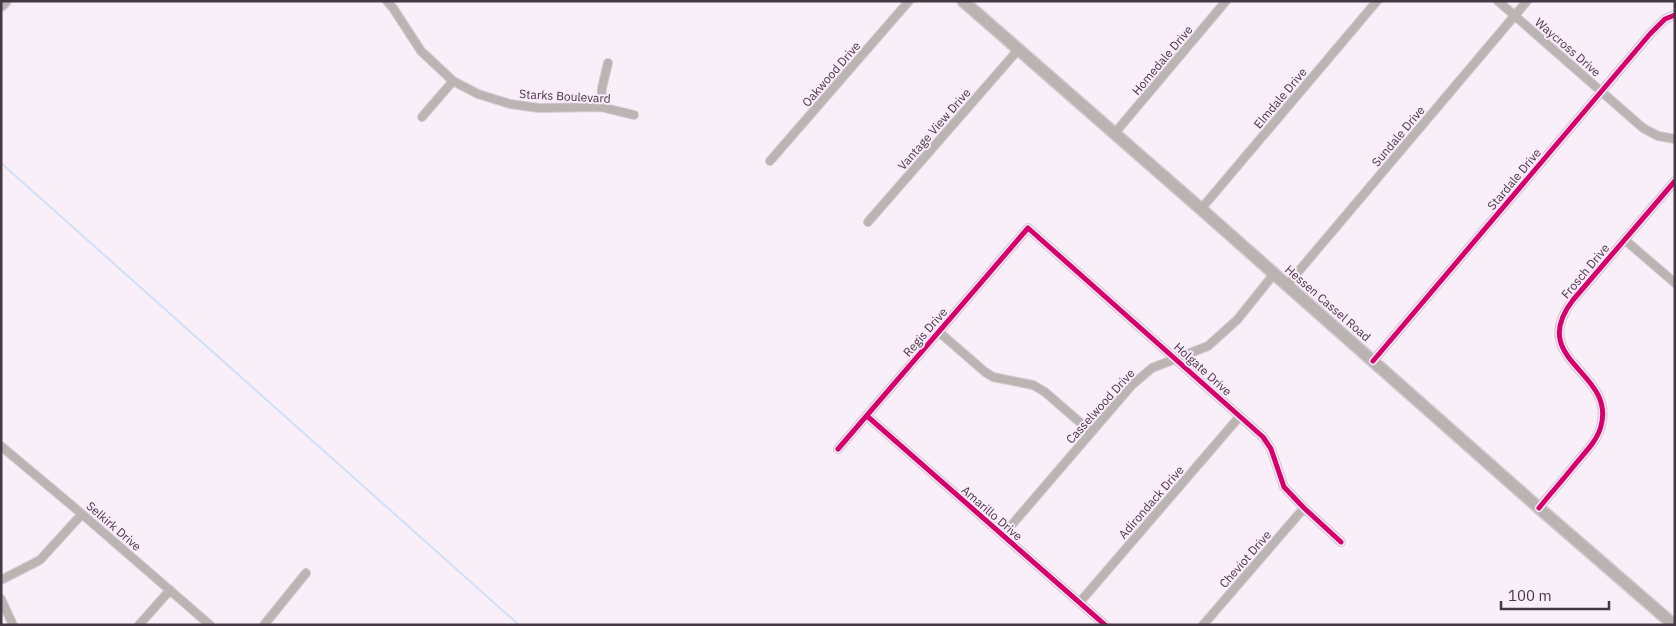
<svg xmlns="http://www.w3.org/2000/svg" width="1676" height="626" font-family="'IBM Plex Sans',sans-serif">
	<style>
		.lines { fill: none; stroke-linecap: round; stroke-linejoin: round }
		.stream { stroke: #cfe0f8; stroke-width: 2 }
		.street-casing { stroke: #d3cbd3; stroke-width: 10 }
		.secondary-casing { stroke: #d3cbd3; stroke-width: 14 }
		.street { stroke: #bab4b2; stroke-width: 8 }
		.secondary { stroke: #b9b4b2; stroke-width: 11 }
		.cycleway-casing { stroke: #fcebfb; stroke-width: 8 }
		.cycleway { stroke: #d6006c; stroke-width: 5 }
		.labels { text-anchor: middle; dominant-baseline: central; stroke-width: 4; stroke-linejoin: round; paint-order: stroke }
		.street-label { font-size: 12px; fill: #433843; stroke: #fcebfb }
	</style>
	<rect width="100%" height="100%" fill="#f8eff8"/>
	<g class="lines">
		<!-- stream -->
		<path class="stream" d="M1 163 519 625"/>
		<!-- street casing -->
		<g class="street-casing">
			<path id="street" d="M387 1 393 8 421 51 453 81 478 94 510 104 539 108 601 107 634 115
				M1498 1 1643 128 1658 136 1675 139
				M601 107 602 88 608 63
				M422 117 453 81
				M1114 134 1226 1
				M770 161 909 1
				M1201 209 1377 1
				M868 222 1018 50
				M1625 240 1675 283
				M1287 285 1527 1
				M939 332 985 372 993 377 1033 385 1045 392 1091 432
				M1373 361 1650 34 1665 19 1675 15
				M867 416 1105 625
				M1 446 82 514 210 625
				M838 449 1028 228 1263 437 1271 449 1284 487 1304 508 1341 542
				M1539 508C1550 494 1562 481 1573 467 1583 454 1597 442 1601 426 1616 371 1526 361 1573 300L1675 181
				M1003 535 1132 385 1152 368 1208 346 1237 320 1274 274
				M1 580 40 560 82 514
				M1 599 13 625
				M1080 602 1240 416
				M139 625 170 590
				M264 625 306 573
				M1203 625 1304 508"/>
		</g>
		<!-- secondary casing -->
		<g class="secondary-casing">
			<path id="secondary" d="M963 1 1201 209 1539 508 1674 625
				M1 5 5 1"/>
		</g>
		<!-- street -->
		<use href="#street" class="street"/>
		<!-- secondary -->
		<use href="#secondary" class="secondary"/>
		<!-- cycleway casing -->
		<g class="cycleway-casing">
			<path id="cycleway" d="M1373 361 1650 34 1665 19 1675 15
				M867 416 1105 625
				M838 449 1028 228 1263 437 1271 449 1284 487 1304 508 1341 542
				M1539 508C1550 494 1562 481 1573 467 1583 454 1597 442 1601 426 1616 371 1526 361 1573 300L1675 181"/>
		</g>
		<!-- cycleway -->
		<use href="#cycleway" class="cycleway"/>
	</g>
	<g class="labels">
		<!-- street labels -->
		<g class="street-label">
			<text transform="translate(1568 47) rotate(41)">Waycross Drive</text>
			<text transform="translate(1162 60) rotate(-50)">Homedale Drive</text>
			<text transform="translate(831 74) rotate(-49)">Oakwood Drive</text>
			<text transform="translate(565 96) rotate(3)">Starks Boulevard</text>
			<text transform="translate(1280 98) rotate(-50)">Elmdale Drive</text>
			<text transform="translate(934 129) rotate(-49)">Vantage View Drive</text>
			<text transform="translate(1398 136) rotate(-50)">Sundale Drive</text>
			<text transform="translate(1514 179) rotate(-50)">Stardale Drive</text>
			<text transform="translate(1585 271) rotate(-50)">Frosch Drive</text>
			<text transform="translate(1328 303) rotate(41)">Hessen Cassel Road</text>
			<text transform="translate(925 332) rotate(-49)">Regis Drive</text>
			<text transform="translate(1203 369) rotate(42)">Holgate Drive</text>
			<text transform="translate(1100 406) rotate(-48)">Casselwood Drive</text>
			<text transform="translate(1151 502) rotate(-49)">Adirondack Drive</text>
			<text transform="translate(992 513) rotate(41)">Amarillo Drive</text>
			<text transform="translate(114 526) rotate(41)">Selkirk Drive</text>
			<text transform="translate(1245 559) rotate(-49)">Cheviot Drive</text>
		</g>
	</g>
	<!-- border -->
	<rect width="1676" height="626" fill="none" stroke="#433843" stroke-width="5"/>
	<!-- scale -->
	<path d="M1501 601v8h108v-8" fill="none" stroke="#433843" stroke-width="2.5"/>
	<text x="1508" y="601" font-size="15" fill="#433843" stroke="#fcebfb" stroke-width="4" paint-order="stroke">100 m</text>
</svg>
